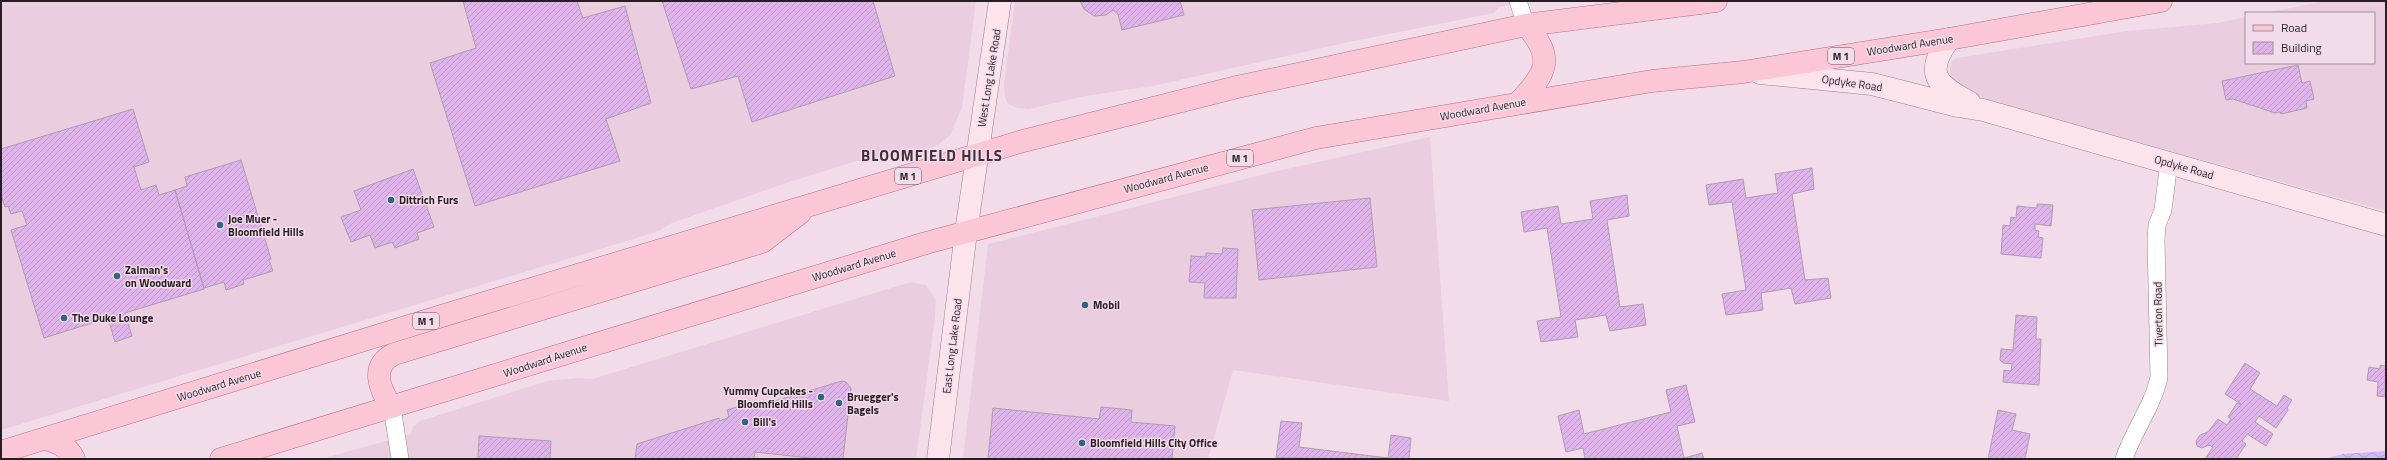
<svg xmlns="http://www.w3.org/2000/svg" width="2387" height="460" font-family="'Titillium Web',sans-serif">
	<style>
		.built { fill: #ebcde0 }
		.water { fill: url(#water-waves) }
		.building { fill: url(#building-hatch); stroke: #ad9eb1 }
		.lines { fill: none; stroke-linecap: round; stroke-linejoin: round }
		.street-casing { stroke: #97828f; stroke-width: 18 }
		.secondary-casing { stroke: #97828f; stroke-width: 23 }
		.primary-casing { stroke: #af7387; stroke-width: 23 }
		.street { stroke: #fff; stroke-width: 17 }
		.secondary { stroke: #fde3eb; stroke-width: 22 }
		.primary { stroke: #fbc7d7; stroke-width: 22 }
		.poi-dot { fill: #326481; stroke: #f3dcea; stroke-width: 1.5 }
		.labels { text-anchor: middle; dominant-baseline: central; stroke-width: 3; stroke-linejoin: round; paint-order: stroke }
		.shield { fill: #f3dcea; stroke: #64575f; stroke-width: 1 }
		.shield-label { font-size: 10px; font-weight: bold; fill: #271e24 }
		.street-label { font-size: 11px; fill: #271e24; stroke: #f3dcea }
		.poi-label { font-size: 11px; font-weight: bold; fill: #271e24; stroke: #f3dcea; text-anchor: start }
		.district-label { font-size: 15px; font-weight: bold; letter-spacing: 1px; fill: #402e3a; stroke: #f3dcea }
	</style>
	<defs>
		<pattern id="water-waves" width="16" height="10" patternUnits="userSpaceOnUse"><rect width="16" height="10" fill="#cebcf9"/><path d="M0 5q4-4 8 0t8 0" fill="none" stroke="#b1a1d5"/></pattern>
		<pattern id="building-hatch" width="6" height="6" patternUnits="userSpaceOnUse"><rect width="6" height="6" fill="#deb4ea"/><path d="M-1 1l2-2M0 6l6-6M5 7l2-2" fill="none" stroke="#be9ac9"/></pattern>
	</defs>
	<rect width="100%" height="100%" fill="#f3dcea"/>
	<!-- built -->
	<path class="built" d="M1 1H976L962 108 950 135 938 145 921 152 853 162 786 183 672 223 660 230 637 238 1 430Z
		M1015 1H1525L1500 7 1494 13 1344 43 1153 86 1085 96 1029 109 1017 108 1008 104 1005 98 1004 83Z
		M2324 1H2386V211L2014 108 1967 93 1951 78 1950 70 1952 61 1957 58 2127 31 2218 23 2246 17V63H2374V13H2267Z
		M1430 137 1449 401 1233 370 1208 459H963L988 244 1269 173Z
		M911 282 926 285 936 301 935 318 916 459H321L411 434 413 427 420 421 547 381 578 378 592 379Z"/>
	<!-- water -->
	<path class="water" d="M2386 451V459H2325L2342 454Z"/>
	<!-- building -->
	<path class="building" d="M463 1H577L583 18 625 6 651 103 606 119 620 161 475 206 430 63 476 48Z
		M662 1H873L895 76 752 122 738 76 691 89Z
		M1080 1H1180L1184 15 1122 30 1118 14 1113 10 1106 15 1094 16 1084 9Z
		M2298 65 2302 83 2310 81 2314 99 2306 101 2307 108 2281 114 2280 112 2275 113 2233 99 2226 100 2222 81Z
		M133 109 149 162 134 167 141 190 156 185 159 195 175 190 204 289 125 313 132 336 115 342 108 318 44 338 11 230 27 225 22 211 11 214 8 206 5 207 1 195V149Z
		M241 160 271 259 269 260 273 271 243 280 244 284 226 290 224 282 204 288 175 190 187 186 185 177Z
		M1812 168 1814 189 1792 194 1805 280 1828 278 1831 298 1795 304 1791 288 1761 293 1763 310 1726 315 1722 294 1746 290 1732 202 1709 205 1706 185 1743 179 1746 198 1778 193 1775 174Z
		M413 169 434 227 417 233 419 239 395 248 392 242 375 248 370 235 351 242 341 217 361 210 354 191Z
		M1627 195 1629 216 1607 220 1620 307 1643 304 1646 325 1610 331 1606 315 1575 320 1578 337 1541 342 1537 321 1561 317 1547 228 1524 232 1521 212 1558 206 1561 224 1593 219 1590 201Z
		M1370 198 1377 267 1259 280 1252 210Z
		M2037 204 2053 205 2051 226 2035 224V230L2039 231 2038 237 2043 238 2041 258 2001 254 2003 225 2010 226 2011 217 2016 218 2017 206 2037 208Z
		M1223 248 1238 249 1236 298H1204L1205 283 1189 282 1191 256 1206 257V253L1222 254Z
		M2016 315 2037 317 2036 339H2041L2039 385 2003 382 2004 370 2011 371 2012 364 2003 363 2000 360 2001 349 2013 350Z
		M2245 363 2260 373 2250 389 2277 406 2284 395 2292 400 2287 408 2288 410 2276 428 2259 416 2255 422 2273 434 2266 446 2247 434 2242 441 2246 444 2236 459H2205L2213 447 2209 445 2202 448 2197 446 2196 441 2200 435 2208 432 2218 419 2227 425 2231 419 2228 417 2237 403 2241 404 2225 394Z
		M2380 365 2386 366V397L2377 396 2378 382 2367 380 2369 367 2380 369Z
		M842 381 846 382 851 388 843 459H819L755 452 754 459H635L637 444 719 418 720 421 729 417 727 410 753 402 755 410 765 407V404Z
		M1686 385 1695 422 1677 426 1684 458 1702 453 1704 459H1585L1583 448 1566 452 1558 416 1579 410 1584 434 1671 412 1666 390Z
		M1101 407 1132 410 1131 422 1175 426 1172 459H988L993 408 1099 419Z
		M1998 410 2016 414 2012 430 2030 434 2025 459H1988Z
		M1281 421 1302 423 1299 447 1388 458 1391 435 1411 438 1409 459 1276 458Z
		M479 436 551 441 550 459H478Z"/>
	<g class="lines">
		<!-- street casing -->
		<g class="street-casing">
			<path id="street" d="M1518 1 1526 25
				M392 407 400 459
				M2124 459C2133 431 2153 406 2159 377L2156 240 2157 225 2163 210 2169 162"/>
		</g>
		<!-- secondary casing -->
		<g class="secondary-casing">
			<path id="secondary" d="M1949 39C1924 73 1936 85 1969 102
				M1760 73 1872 84 1958 106 1983 110 2386 225
				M938 459 966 232 1000 1"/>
		</g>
		<!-- primary casing -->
		<g class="primary-casing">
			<path id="primary" d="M1519 102C1547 73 1555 58 1526 25
				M392 407C379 389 370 366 394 354L762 242 800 213
				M45 439C58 443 68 446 74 459
				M1 452 448 314 1023 141 1237 87 1526 25 1716 1
				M221 459 926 243 1316 138 1652 81 1743 72 1949 39 2161 1"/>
		</g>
		<!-- street -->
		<use href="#street" class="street"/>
		<!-- secondary -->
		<use href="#secondary" class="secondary"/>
		<!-- primary -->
		<use href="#primary" class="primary"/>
	</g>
	<!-- markers -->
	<g class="poi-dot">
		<circle cx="391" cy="200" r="4"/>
		<circle cx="220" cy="225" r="4"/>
		<circle cx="117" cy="276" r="4"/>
		<circle cx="1085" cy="305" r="4"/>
		<circle cx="64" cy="318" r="4"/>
		<circle cx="821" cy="397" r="4"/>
		<circle cx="839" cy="403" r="4"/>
		<circle cx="745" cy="422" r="4"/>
		<circle cx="1082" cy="443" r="4"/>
	</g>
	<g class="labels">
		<!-- shield labels -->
		<g class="shield">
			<rect x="1828" y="48" width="26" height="16" rx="3"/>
			<rect x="1227" y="150" width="26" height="16" rx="3"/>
			<rect x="895" y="168" width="26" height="16" rx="3"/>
			<rect x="413" y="313" width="26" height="16" rx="3"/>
		</g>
		<g class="shield-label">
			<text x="1841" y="56">M 1</text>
			<text x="1240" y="158">M 1</text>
			<text x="908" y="176">M 1</text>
			<text x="426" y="321">M 1</text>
		</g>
		<!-- street labels -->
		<g class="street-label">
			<text transform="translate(1910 45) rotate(-9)">Woodward Avenue</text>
			<text transform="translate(989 78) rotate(-81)">West Long Lake Road</text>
			<text transform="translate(1852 83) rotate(8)">Opdyke Road</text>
			<text transform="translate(1483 109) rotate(-10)">Woodward Avenue</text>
			<text transform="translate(2184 167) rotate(16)">Opdyke Road</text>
			<text transform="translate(1166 178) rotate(-15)">Woodward Avenue</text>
			<text transform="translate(854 265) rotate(-17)">Woodward Avenue</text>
			<text transform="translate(2158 314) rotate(-91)">Tiverton Road</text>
			<text transform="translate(952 346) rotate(-83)">East Long Lake Road</text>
			<text transform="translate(545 360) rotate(-18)">Woodward Avenue</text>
			<text transform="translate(219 385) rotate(-17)">Woodward Avenue</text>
		</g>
		<!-- poi labels -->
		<g class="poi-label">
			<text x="399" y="200">Dittrich Furs</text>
			<text x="228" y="219">Joe Muer -<tspan x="228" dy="13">Bloomfield Hills</tspan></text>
			<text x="125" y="270">Zalman's<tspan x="125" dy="13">on Woodward</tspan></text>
			<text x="1093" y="305">Mobil</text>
			<text x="72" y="318">The Duke Lounge</text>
			<text x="813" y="391" text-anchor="end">Yummy Cupcakes -<tspan x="813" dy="13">Bloomfield Hills</tspan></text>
			<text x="847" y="397">Bruegger's<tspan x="847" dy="13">Bagels</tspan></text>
			<text x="753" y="422">Bill's</text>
			<text x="1090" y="443">Bloomfield Hills City Office</text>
		</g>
		<!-- district labels -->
		<g class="district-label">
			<text x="932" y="155">BLOOMFIELD HILLS</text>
		</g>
	</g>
	<!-- border -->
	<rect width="2387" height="460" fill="none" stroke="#271e24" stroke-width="4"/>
	<!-- legend -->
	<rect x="2245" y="12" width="130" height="52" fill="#f3dcea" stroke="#a1909b"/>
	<rect x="2253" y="25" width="20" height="6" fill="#fbc7d7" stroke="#a1909b"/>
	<text x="2281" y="32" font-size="12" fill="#271e24">Road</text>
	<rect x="2253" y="42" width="20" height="12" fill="url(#building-hatch)" stroke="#a1909b"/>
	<text x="2281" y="52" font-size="12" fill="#271e24">Building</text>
</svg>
